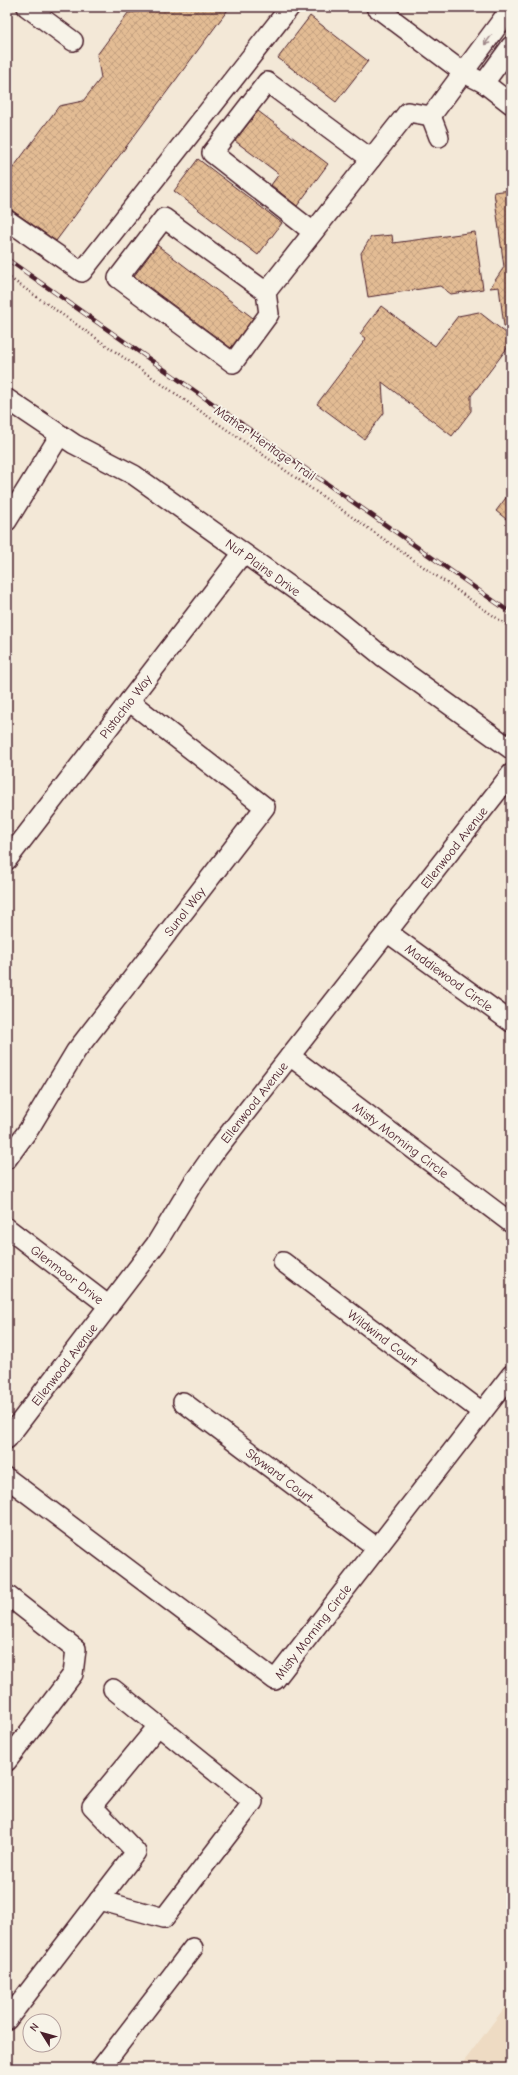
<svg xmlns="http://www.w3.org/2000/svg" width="518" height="2075" font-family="'Comic Neue',sans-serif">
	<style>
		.built { fill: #eedbc3 }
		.building { fill: url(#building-cross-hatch); stroke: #4a1f2b }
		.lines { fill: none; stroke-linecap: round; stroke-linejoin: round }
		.minor-casing { stroke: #4a1f2b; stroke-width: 22 }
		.path { stroke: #4a1f2b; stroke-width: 2.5; stroke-dasharray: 1 3; stroke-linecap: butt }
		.minor { stroke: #f7f3e8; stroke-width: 19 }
		.rail-casing { stroke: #4a1f2b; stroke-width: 4.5 }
		.rail { stroke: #f7f3e8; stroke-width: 3; stroke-dasharray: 9; stroke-linecap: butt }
		.oneway { stroke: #a0898a }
		.labels { text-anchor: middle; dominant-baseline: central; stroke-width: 4; stroke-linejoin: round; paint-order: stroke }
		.street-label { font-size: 13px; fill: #4a1f2b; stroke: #f7f3e8 }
	</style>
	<defs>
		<pattern id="building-cross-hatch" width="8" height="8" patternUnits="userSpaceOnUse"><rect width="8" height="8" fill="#e3bc94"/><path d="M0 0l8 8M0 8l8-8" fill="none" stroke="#c4a180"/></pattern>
	</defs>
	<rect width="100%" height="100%" fill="#f3e8d7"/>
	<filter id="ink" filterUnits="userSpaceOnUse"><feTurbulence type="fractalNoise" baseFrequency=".025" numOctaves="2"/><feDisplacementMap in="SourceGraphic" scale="8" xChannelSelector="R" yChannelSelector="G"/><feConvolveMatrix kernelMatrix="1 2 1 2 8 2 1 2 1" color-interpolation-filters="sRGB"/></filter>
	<g filter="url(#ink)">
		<!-- built -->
		<path class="built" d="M511 1999V2068H459Z"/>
		<!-- building -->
		<path class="building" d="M153 7H230L56 241 13 211 7 209V176L59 106 83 101 101 78 97 55 128 13 151 10Z
			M310 16 368 61 336 102 278 58Z
			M258 111 328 164 297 206 271 185 279 174 235 141Z
			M198 159 282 223 258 255 174 191Z
			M511 190V325L504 326 499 287 490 288 504 267 494 192Z
			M475 232 483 289 451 294 440 286 368 297 361 253 371 237 392 235 393 243Z
			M157 245 253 318 231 348 134 276Z
			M381 306 435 346 458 316 479 312 511 337V343L471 396V411L452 436 382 382 384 413 364 439 317 404 366 339 360 334Z
			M511 491V523L496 511Z"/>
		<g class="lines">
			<!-- minor casing -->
			<g class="minor-casing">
				<g id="minor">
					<path d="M27 7 73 41"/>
					<path d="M376 7 464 73 484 83 511 104"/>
					<path d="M484 83 511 46"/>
					<path d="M431 116 511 8"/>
					<path d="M431 116 439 137"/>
					<path d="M7 220 82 272 290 7"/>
					<path d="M313 232 212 153 267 82 371 159"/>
					<path d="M266 292 164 218 118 278 233 363 269 314 266 292 408 112 431 116"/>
					<path id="s1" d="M7 399 74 444 134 475 339 621 382 656 511 749"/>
					<path d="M7 521 60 435"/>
					<path id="s2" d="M7 860 243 553"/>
					<path id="s3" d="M387 932 511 1022"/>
					<path id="s4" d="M290 1056 511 1223"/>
					<path id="s5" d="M7 1159 29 1129 76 1051 265 807 129 701"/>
					<path id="s6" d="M7 1228 109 1306"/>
					<path id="s7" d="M283 1262 482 1412"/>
					<path id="s8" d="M183 1402 377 1548"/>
					<path id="s9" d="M7 1439 156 1244 193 1183 217 1149 511 774"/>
					<path id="s10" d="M7 1478 275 1680 511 1375"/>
					<path d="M7 1595 76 1649 73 1674 7 1761"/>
					<path d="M99 1900 164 1918 253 1802 113 1689"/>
					<path d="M7 2020 136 1852 92 1806 158 1726"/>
					<path d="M101 2068 193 1948"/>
				</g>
			</g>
			<!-- path -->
			<path class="path" d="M7 276 511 628"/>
			<!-- minor -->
			<use href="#minor" class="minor"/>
			<!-- rail casing -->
			<g class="rail-casing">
				<path id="rail" d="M7 259 511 613"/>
			</g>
			<!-- rail -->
			<use href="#rail" class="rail"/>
		</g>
		<!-- one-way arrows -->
		<defs><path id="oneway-shaft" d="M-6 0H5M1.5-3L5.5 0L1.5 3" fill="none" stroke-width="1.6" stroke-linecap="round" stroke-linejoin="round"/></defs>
		<use class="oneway" href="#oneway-shaft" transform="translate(488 40) rotate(126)"/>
	</g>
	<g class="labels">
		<!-- street labels -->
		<g class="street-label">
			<text transform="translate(265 443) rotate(35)">Mather Heritage Trail</text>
			<text stroke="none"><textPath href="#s1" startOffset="307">Nut Plains Drive</textPath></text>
			<text stroke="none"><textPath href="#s2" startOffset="194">Pistachio Way</textPath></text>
			<text stroke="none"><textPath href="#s9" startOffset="742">Ellenwood Avenue</textPath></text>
			<text stroke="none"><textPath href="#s5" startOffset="305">Sunol Way</textPath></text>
			<text stroke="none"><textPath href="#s3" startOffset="77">Maddiewood Circle</textPath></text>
			<text stroke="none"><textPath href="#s9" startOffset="418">Ellenwood Avenue</textPath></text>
			<text stroke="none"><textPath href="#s4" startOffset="139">Misty Morning Circle</textPath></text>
			<text stroke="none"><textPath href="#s6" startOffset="76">Glenmoor Drive</textPath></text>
			<text stroke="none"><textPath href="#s7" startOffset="125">Wildwind Court</textPath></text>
			<text stroke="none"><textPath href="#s9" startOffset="94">Ellenwood Avenue</textPath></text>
			<text stroke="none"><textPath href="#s8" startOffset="121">Skyward Court</textPath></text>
			<text stroke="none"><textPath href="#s10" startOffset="397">Misty Morning Circle</textPath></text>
		</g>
	</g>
	<!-- margin -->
	<rect width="518" height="2075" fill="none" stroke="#f7f3e8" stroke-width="24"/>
	<rect x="12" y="12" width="494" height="2051" fill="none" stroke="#4a1f2b" stroke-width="1.5" filter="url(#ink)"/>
	<!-- north arrow -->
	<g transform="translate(42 2033) rotate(307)"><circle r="19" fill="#f7f3e8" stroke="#b29e9c"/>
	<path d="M0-3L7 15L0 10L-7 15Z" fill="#4a1f2b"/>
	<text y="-6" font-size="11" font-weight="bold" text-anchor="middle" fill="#4a1f2b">N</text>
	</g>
</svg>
